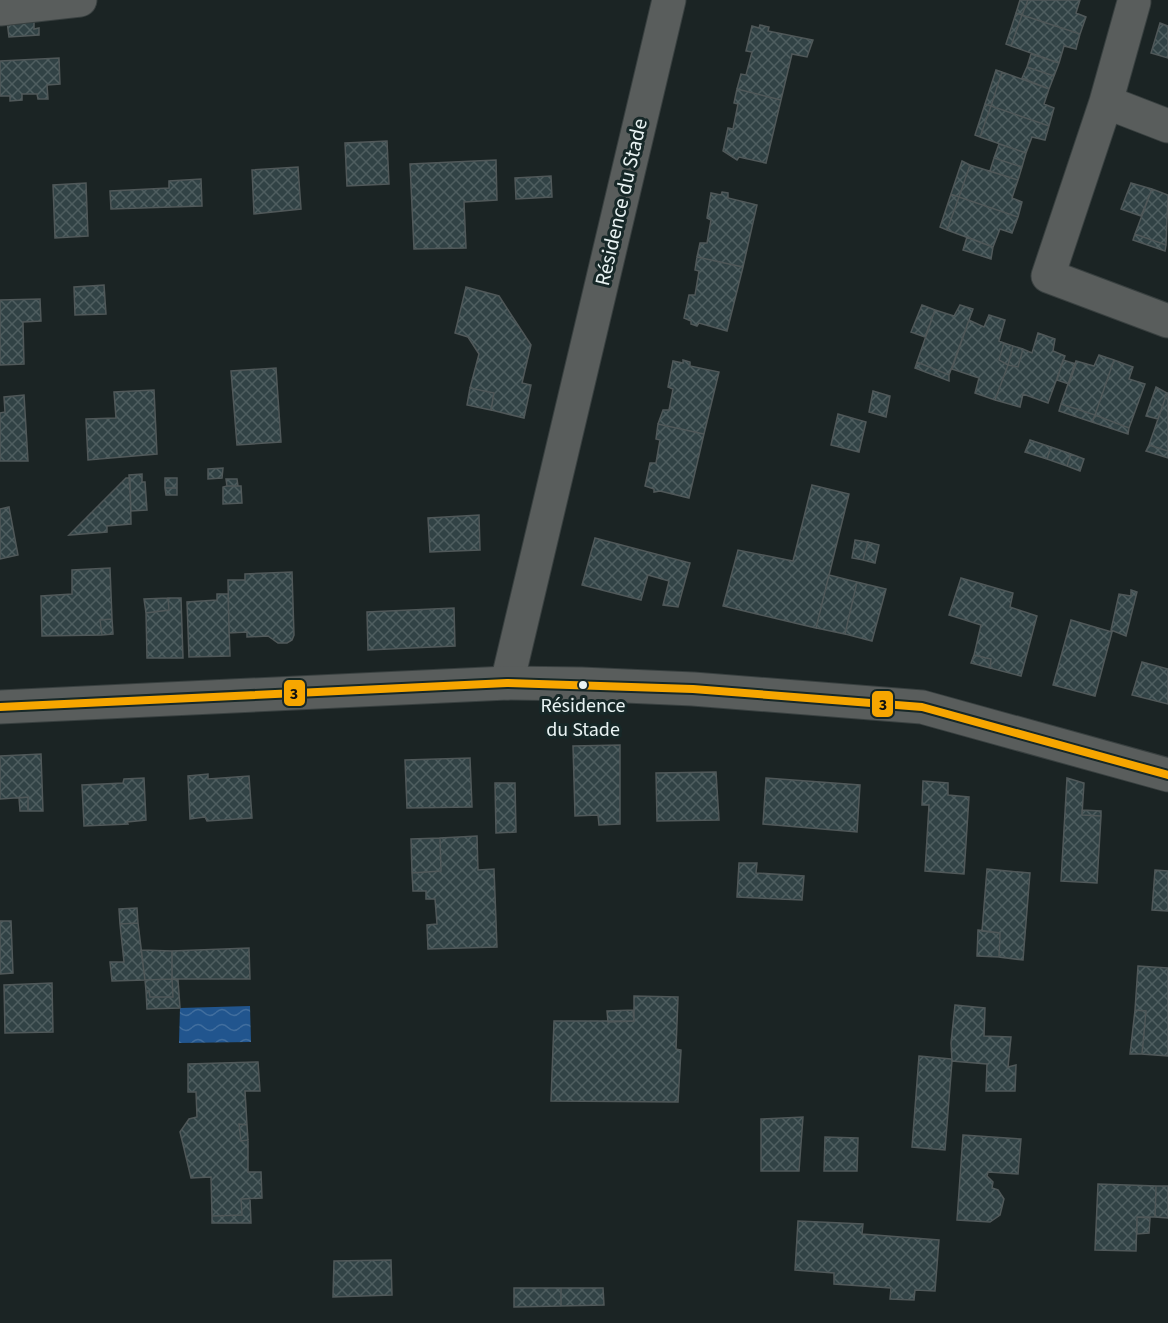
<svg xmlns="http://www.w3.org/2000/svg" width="1168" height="1323" font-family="'Source Sans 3',sans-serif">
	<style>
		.water { fill: url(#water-waves) }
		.building { fill: url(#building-cross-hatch); stroke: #505859; stroke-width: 1.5 }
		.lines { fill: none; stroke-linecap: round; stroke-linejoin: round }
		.minor-casing { stroke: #394040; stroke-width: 35 }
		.tertiary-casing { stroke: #394040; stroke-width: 35 }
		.minor { stroke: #595d5c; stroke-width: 33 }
		.tertiary { stroke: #595d5c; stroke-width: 33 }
		.bus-1-casing { stroke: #172828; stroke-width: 12 }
		.bus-1 { stroke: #f7a600; stroke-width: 8 }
		.bus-dot { fill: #e9f3f3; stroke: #172828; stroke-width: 2 }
		.labels { text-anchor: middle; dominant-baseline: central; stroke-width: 6; stroke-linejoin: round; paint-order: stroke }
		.bus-label { font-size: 20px; fill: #e9f3f3; stroke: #172828 }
		.street-label { font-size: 21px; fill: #e9f3f3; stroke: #172828 }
		.line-badge { stroke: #172828; stroke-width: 2 }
		.pale-badge-label { font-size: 16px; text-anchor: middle; font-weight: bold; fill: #111 }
	</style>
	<defs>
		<pattern id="water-waves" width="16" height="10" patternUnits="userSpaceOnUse" patternTransform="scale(1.5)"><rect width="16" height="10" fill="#21558e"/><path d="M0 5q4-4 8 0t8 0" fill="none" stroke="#416e9e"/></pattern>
		<pattern id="building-cross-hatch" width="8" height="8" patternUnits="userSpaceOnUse" patternTransform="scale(1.5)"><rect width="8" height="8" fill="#314245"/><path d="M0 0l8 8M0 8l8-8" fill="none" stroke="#4f5e60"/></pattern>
	</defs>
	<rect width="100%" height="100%" fill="#1b2424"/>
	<!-- water -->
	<path class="water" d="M250 1006 251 1042 179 1043 180 1008Z"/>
	<!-- building -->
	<path class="building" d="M1020 0H1028L1022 15 1016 13Z
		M1028 0H1080L1076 13 1086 17 1080 34 1022 15Z
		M1016 13 1022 15 1011 46 1006 44Z
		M1022 15 1080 34 1076 49 1064 46 1059 63 1011 46Z
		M34 20V29L39 28V35L9 37 7 21Z
		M1160 23 1168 26V58L1151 53Z
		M760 25 769 27 768 31 813 40 807 57 792 54 781 100 737 89 741 74 746 75 752 52 746 51 752 26 759 28Z
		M1031 54 1059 63 1054 76 1027 67Z
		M59 58 60 84 47 85 48 99H38L37 94H22V100L10 101V96H0V61Z
		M1027 67 1054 76 1049 89 1022 78Z
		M996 70 1002 72 991 106 985 104Z
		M1002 72 1049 89 1044 104 1054 108 1049 126 991 106Z
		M737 89 781 100 766 163 739 157 737 160 723 151 728 128 733 129 738 104 734 103Z
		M985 104 991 106 980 137 975 135Z
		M991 106 1049 126 1045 140 1032 137 1026 153 980 137Z
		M387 141 389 184 347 186 345 143Z
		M999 144 1026 153 1022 167 994 158Z
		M994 158 1022 167 1018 180 990 171Z
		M496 160 497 200 464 202 466 248 414 249 410 164Z
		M962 161 970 165 959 197 951 194Z
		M970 165 1018 180 1012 198 1022 202 1018 217 959 197Z
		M298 167 301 209 254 214 252 170Z
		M551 176 552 197 516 199 515 178Z
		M201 179 202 206 111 209 110 191 169 188V181Z
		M86 183 88 236 55 238 53 185Z
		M1131 183 1152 189 1141 216 1121 209Z
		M1152 189 1168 195 1166 245 1135 234Z
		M722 192 728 193V198L757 205 743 267 697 257 700 243H707L711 220 707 218 711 193 721 195Z
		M951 194 959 197 947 230 940 227Z
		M959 197 1018 217 1012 233 1000 229 993 247 947 230Z
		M1135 234 1166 245 1165 251 1133 240Z
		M967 237 993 247 991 259 963 250Z
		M697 257 743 267 727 331 699 323 697 326 691 324V321L684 318 689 295H695L699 271 695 270Z
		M104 285 106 314 75 315 74 287Z
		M466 287 499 296 531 345 522 383 531 385 524 418 491 410 494 393 470 388 479 354 468 337 455 333Z
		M40 299 41 321 23 322 24 364 0 365V300Z
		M922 305 935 310 925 337 911 332Z
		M960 305 973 309 949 375 917 362 935 310 954 316Z
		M989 315 1005 320 999 341 1004 343 999 360 1008 365 995 400 975 393 979 378 952 369 969 320 984 327Z
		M1038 333 1055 339 1053 351 1065 356 1048 403 1023 394 1020 407 995 400 1008 365 1018 367 1023 349 1032 353Z
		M1004 343 1013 346 1008 365 999 360Z
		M1013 346 1023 349 1018 367 1008 365Z
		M1099 355 1114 360 1095 415 1061 404 1076 361 1094 366Z
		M683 360 690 362V366L719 372 704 434 658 424 663 410H669L673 389 668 387 673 361 683 363Z
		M1063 360 1076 364 1069 384 1057 380Z
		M1114 360 1133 367 1129 379 1145 384 1129 428 1095 415Z
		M917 362 949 375V381L915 368Z
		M276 368 281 442 237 445 231 371Z
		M1156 387 1167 393 1158 419 1146 416Z
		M470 388 494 393 491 410 467 405Z
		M154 390 157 454 88 460 86 419 116 418 114 392Z
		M873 391 890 396 886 417 869 412Z
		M1167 393H1168V451L1149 445Z
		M24 395 28 461H0V413L5 412 4 397Z
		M1061 404 1095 415 1092 422 1059 411Z
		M838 414 866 422 859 452 831 445Z
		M1095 415 1129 428 1128 434 1092 422Z
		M658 424 704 434 689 498 660 491 654 492V489L645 486 650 463H656L660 440 656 439Z
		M1030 440 1051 447 1047 459 1025 452Z
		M1149 445 1168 451V458L1146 451Z
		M1051 447 1071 454 1067 466 1047 459Z
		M1071 454 1084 459 1080 471 1067 466Z
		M223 468 222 478 208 479V469Z
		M142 474V482H145L147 510 131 511 129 475Z
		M126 478H130L131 524 107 526V532L69 535Z
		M165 478H177V488H165Z
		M226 479H237L238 486H227Z
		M812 485 849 494 816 628 723 606 738 550 793 561Z
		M227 486H241L242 503 223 504V487Z
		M165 488H177V495H166Z
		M9 507 18 555 0 559V509Z
		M479 515 480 550 430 552 428 518Z
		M595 538 690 563 678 607 663 605 669 581 648 575 641 600 582 585Z
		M855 540 868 542 863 560 852 558Z
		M868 542 879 545 875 563 863 560Z
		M110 568 112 619 100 620 102 635 42 636 41 596 72 594V570Z
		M292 572 294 635 292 640 287 643H278L268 636 247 637V632L229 633 228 580H245V574Z
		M829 575 857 582 845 634 816 628Z
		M961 578 1013 593 1010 607 1037 616 1021 676 990 668 991 659 974 655 981 625 949 615Z
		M857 582 886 589 872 641 845 634Z
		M1131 590 1137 592 1126 636 1111 630 1119 594 1131 596Z
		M217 594H228L230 656 189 657 187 602 217 600Z
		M168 598 169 610 146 613 144 599Z
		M168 598H181L183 658H147L146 613 169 610Z
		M454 608 455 646 368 650 367 612Z
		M112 619 113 634 102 635 100 620Z
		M1071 620 1112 632 1095 696 1053 685Z
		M974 655 991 659 990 668 971 663Z
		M1142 662 1168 669V704L1132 695Z
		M620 745V824L599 825 598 815 575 816 573 746Z
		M41 754 43 811H28V797L0 799V756Z
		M470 758 472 807 407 808 405 760Z
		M716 772 719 820 657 821 656 773Z
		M208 774V779L249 776 252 818 207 821 205 817 190 819 188 776Z
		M144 778 146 820 127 822 128 824 84 826 82 785 123 783 124 779Z
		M766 778 860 785 857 832 763 824Z
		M1067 778 1084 783 1082 815 1101 816 1097 883 1061 881Z
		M923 781 948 783V795L969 797 964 874 925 871 929 805H922Z
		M495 783H515L516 832 496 833Z
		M28 797V811H20L19 798Z
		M1082 810 1101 811V816L1082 815Z
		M477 836 478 870 494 869 497 947 428 949 427 925 437 924 435 899H426V891H413L412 873 441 871 440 838Z
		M440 838 441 871 412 873 411 839Z
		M739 863H757L756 873 804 876 802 900 737 897Z
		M987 869 1030 873 1023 960 999 957 1000 933 982 931Z
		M1155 870 1168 871V911L1152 910Z
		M137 908 138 923 120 924 119 909Z
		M0 921H11L13 973 0 974Z
		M138 923 145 980 112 981 110 962H124L120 924Z
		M978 930 1000 933 999 957 977 956Z
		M249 948 250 979H172V951Z
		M141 950 172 951V979L145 980Z
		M1138 966 1168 968V1056L1142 1054 1146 1011 1135 1010Z
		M172 979 178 980 180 1008 147 1009 146 991H149L150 997H173Z
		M172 979 173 997H150L149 991H146L145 980Z
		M52 983 53 1032 5 1033 4 985Z
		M634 996 678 997 676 1049 681 1050 678 1102 551 1101 554 1021H634Z
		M955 1005 985 1008 984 1036 1011 1037 1008 1067 1016 1065 1015 1091H986L987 1064 952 1061 951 1043Z
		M633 1010 634 1021 608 1022 607 1011Z
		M1135 1010 1146 1011 1142 1054H1130Z
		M919 1056 951 1059 952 1061 945 1150 912 1147Z
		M258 1062 260 1091H245L247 1125 239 1124 241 1141 248 1140V1172H261L262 1198 241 1199 242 1215 212 1216 211 1177 191 1178 180 1132 189 1119 197 1117 196 1092H188V1064Z
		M803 1117 799 1171H761V1119Z
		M239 1124 247 1125 248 1140 241 1141Z
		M963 1135 1021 1139 1018 1174 988 1172 987 1176 993 1182 992 1188 998 1190 1004 1199 1000 1215 990 1222 957 1220Z
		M825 1137 858 1138 857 1171H824Z
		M1098 1184 1156 1186 1155 1217H1137L1136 1251 1095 1250Z
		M1156 1186H1168V1218L1155 1217Z
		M241 1199H250L251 1223H212V1216L242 1215Z
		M1137 1217 1150 1218 1149 1233 1137 1234Z
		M798 1221 863 1224 862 1234 939 1240 935 1291 915 1290 914 1300 890 1299 891 1288 834 1284V1273L795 1270Z
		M391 1260 392 1295 333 1297 334 1261Z
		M514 1288H561V1306L514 1307Z
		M561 1288H603L604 1305 561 1306Z"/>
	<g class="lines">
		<!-- minor casing -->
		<g class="minor-casing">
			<path id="minor" d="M1134 2 1106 102 1048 276 1168 321
				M0 9 80 0
				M1106 102 1168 126
				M507 683 669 0"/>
		</g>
		<!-- tertiary casing -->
		<g class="tertiary-casing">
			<path id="tertiary" d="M0 707 507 683 581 684 693 689 922 707 1168 775"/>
		</g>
		<!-- minor -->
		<use href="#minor" class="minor"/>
		<!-- tertiary -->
		<use href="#tertiary" class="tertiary"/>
		<!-- bus-1 casing -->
		<g class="bus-1-casing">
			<path id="bus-1" d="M0 707 507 683 693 689 922 707 1168 775"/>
		</g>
		<!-- bus-1 -->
		<use href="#bus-1" class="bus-1"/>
	</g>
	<!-- markers -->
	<circle class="bus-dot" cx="583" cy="685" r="5"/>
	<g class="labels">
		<!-- bus labels -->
		<g class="bus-label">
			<text x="583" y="706">Résidence<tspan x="583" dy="24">du Stade</tspan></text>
		</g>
		<!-- street labels -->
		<g class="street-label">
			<text transform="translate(621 202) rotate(-77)">Résidence du Stade</text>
		</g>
	</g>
	<g class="line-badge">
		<rect x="283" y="679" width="23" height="28" rx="6" fill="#f7a600"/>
		<rect x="871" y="690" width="23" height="28" rx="6" fill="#f7a600"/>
	</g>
	<g class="pale-badge-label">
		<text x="294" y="699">3</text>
		<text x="883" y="710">3</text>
	</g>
</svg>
